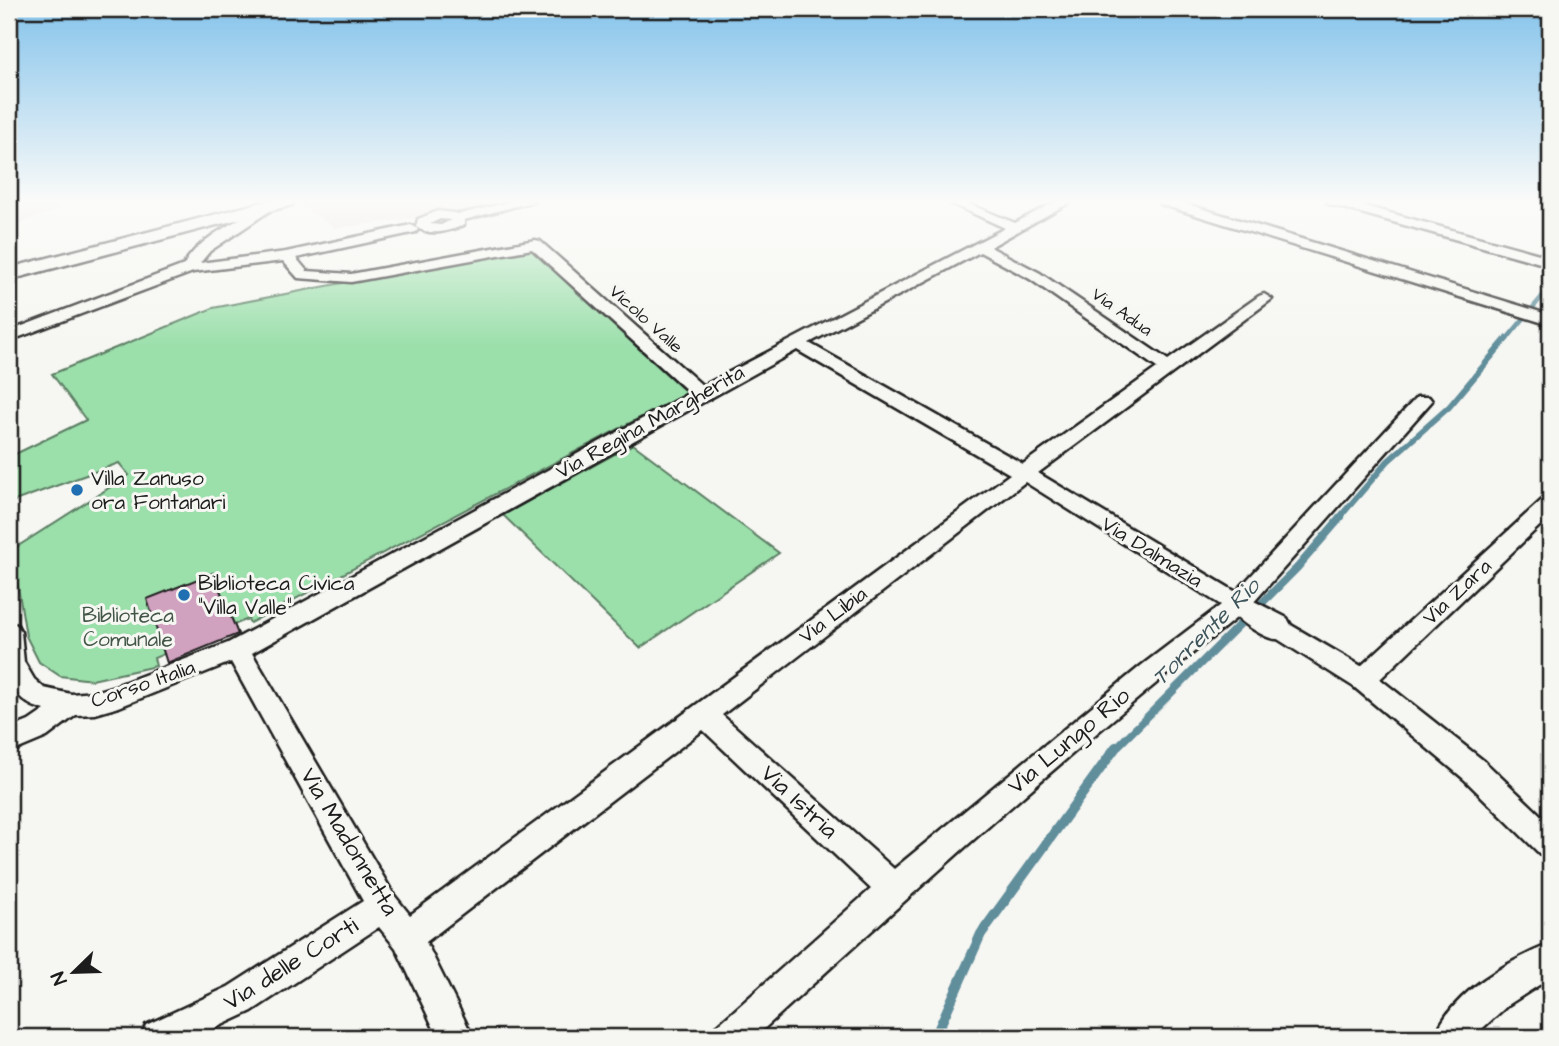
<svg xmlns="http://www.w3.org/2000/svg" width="1559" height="1046" font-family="'Architects Daughter',sans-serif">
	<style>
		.built { fill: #ebdce3 }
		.green { fill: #9bdfab; stroke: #5c7e64; stroke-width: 2 }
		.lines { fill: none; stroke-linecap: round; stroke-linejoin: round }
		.stream-far3 { stroke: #618e9b; stroke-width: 4.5 }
		.stream-far2 { stroke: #618e9b; stroke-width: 6 }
		.stream-far1 { stroke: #618e9b; stroke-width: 8 }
		.stream { stroke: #618e9b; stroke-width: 10 }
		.building { fill: #d1a1c0; stroke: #1c1c1c; stroke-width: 2 }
		.street-casing { stroke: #1c1c1c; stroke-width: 5 }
		.secondary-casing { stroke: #1c1c1c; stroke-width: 5 }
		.street { fill: #f6f6f2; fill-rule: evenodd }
		.secondary { fill: #f6f6f2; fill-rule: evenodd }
		.poi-dot { fill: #1f6fb2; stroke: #f6f6f2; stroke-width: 2.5 }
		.labels { text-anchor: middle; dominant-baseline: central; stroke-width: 6; stroke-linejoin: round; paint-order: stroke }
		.far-street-label { font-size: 18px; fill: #1c1c1c; stroke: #f6f6f2 }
		.street-label { font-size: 21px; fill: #1c1c1c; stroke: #f6f6f2 }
		.poi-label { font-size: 21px; fill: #1c1c1c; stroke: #f6f6f2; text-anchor: start }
		.park-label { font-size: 21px; fill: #425647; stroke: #f6f6f2 }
		.water-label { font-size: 23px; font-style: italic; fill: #3e555c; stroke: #f6f6f2 }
		.near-street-label { font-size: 24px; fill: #1c1c1c; stroke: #f6f6f2 }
	</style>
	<rect width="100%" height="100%" fill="#f6f6f2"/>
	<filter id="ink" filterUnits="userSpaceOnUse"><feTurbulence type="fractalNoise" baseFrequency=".0143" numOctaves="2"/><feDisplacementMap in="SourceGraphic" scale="14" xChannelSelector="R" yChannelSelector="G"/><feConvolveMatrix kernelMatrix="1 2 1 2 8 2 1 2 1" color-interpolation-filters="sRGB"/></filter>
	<g filter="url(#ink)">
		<!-- built -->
		<path class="built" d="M9 201H57L62 208 9 227Z
			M304 201H487L488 203 455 213 335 228 297 203Z"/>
		<!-- green -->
		<path class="green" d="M528 247 687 393 250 623 248 619 154 658 156 666 92 680 60 676 39 662 26 636 12 550 129 475 119 463 9 503V457L86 420 52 374 213 308Z
			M633 444 779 553 640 648 503 515Z"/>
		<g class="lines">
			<!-- stream-far3 -->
			<path class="stream-far3" d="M1506 340 1550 287"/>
			<!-- stream-far2 -->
			<path class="stream-far2" d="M1339 518 1388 461 1449 407 1507 338"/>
			<!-- stream-far1 -->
			<path class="stream-far1" d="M1256 609 1297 568 1341 517
				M1115 749 1247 617"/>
			<!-- stream -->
			<path class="stream" d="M935 1037 981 934 1116 747"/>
		</g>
		<!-- building -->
		<path class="building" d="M213 573 238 634 167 663 147 599Z"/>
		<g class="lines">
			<!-- street casing -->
			<g class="street-casing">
				<path id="street" d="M264 201H278L280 204 210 251 200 263 286 252 411 225 418 229 416 232 296 258 307 271 351 274 535 240 540 241 703 386 1005 228 946 201H962L1015 223 1057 201H1072L990 247 1040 273 1168 360 1259 296 1264 294 1272 299 1038 473 1236 592 1417 397H1429L1432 401 1253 603 1256 608 1252 614 1240 615C1072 749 913 892 755 1037H713L718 1025 871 889 703 730 426 942 473 1037H438L396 948 379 927 252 1011 196 1037H141L146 1025 228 987 363 901 231 662 119 707 95 714 76 715 47 737 9 753V729L29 721 45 710C0 699 9 660 9 623L17 625 21 632 24 662 34 679 44 688 71 694 95 692 115 686 228 643 690 393 532 249 351 282 298 278 283 261 193 272 9 341V331L184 265C196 239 241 219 266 204ZM980 252 1030 279 1157 368 1023 464 809 343ZM797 350 1010 474 410 915 394 895 252 653ZM1025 482 1221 605 1142 665 894 869 722 715Z
					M514 201H535L464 220V225C449 231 431 237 416 227L418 219 438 211 460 214ZM440 219 451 220 441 225 430 224Z
					M1158 201H1177L1550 315V325L1160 204Z
					M1327 201H1346L1550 257V263H1540L1329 204Z
					M1550 497V516L1380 679 1484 761 1550 824V858L1540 854 1464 779 1354 687 1268 633 1264 627 1268 621 1276 618 1284 621 1361 666 1543 499Z
					M1550 944V978L1508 1005 1473 1037H1435C1451 993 1508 961 1550 944Z"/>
			</g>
			<!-- secondary casing -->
			<g class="secondary-casing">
				<path id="secondary" d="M267 201H294L292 205 9 280V268Z
					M1244 596 1287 618 1292 627 1287 636C1283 637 1280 639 1276 639 1264 639 1234 618 1229 608L1233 600Z"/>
			</g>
			<!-- street -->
			<use href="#street" class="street"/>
			<!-- secondary -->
			<use href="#secondary" class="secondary"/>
		</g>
	</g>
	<!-- sky -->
	<linearGradient id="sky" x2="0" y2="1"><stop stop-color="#84c3eb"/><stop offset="0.58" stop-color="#fbfbf9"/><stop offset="1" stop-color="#fbfbf9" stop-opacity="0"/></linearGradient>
	<rect width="1559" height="347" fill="url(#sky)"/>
	<!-- markers -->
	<g class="poi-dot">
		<circle cx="77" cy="490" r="7"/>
		<circle cx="184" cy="595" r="7"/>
	</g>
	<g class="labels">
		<!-- far-street labels -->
		<g class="far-street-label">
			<text transform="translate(1122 312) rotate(35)">Via Adua</text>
			<text transform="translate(646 319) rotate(42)">Vicolo Valle</text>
		</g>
		<!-- street labels -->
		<g class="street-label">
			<text transform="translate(650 422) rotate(-29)">Via Regina Margherita</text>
			<text transform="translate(1152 552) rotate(32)">Via Dalmazia</text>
			<text transform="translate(1457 592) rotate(-43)">Via Zara</text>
			<text transform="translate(833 615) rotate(-37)">Via Libia</text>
			<text transform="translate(143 684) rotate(-19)">Corso Italia</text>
		</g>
		<!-- poi labels -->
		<g class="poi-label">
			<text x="91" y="478">Villa Zanuso<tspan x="91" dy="24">ora Fontanari</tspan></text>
			<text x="198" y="583">Biblioteca Civica<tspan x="198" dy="24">"Villa Valle"</tspan></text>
		</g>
		<!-- park labels -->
		<g class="park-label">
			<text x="128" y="615">Biblioteca<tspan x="128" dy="24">Comunale</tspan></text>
		</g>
		<!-- water labels -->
		<g class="water-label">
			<text transform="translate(1206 632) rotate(-45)">Torrente Rio</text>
		</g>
		<!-- near-street labels -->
		<g class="near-street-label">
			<text transform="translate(1069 741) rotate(-40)">Via Lungo Rio</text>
			<text transform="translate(799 802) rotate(43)">Via Istria</text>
			<text transform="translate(349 842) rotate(59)">Via Madonnetta</text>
			<text transform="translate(291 964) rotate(-32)">Via delle Corti</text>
		</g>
	</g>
	<!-- margin -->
	<rect width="1559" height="1046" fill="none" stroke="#f6f6f2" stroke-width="35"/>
	<rect x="18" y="18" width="1524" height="1011" fill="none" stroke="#1c1c1c" stroke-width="2.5" filter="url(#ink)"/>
	<!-- north arrow -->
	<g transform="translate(74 972) rotate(247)" stroke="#f6f6f2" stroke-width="5" paint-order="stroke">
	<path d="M0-5L12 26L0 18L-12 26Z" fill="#1c1c1c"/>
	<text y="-10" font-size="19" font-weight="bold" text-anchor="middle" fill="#1c1c1c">N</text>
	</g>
</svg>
